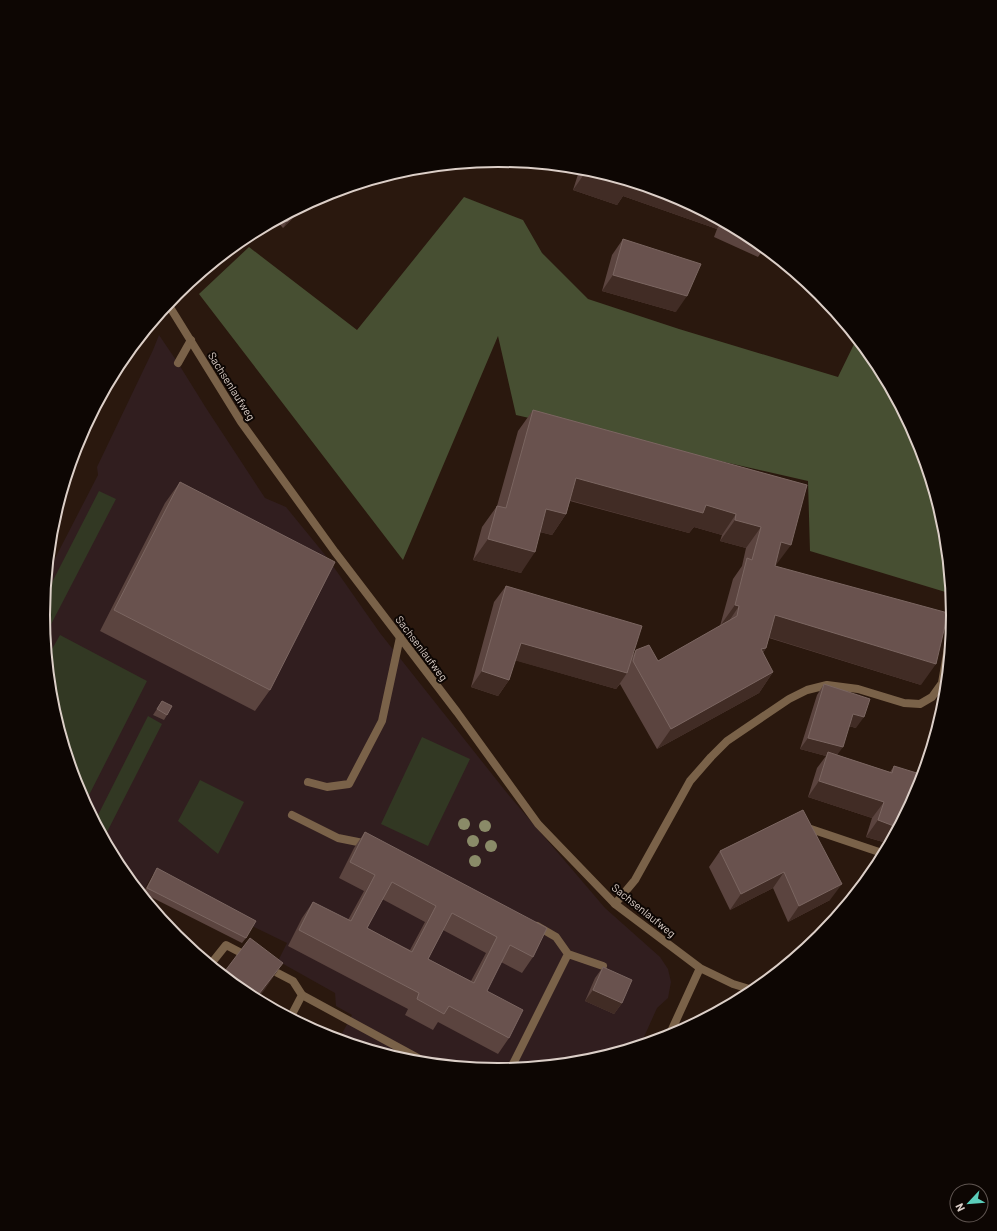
<svg xmlns="http://www.w3.org/2000/svg" width="997" height="1231" font-family="Barlow,sans-serif">
	<style>
		.education { fill: #311e1f }
		.green { fill: #323823 }
		.forest { fill: #474f32 }
		.lines { fill: none; stroke-linecap: round; stroke-linejoin: round }
		.lane { stroke: #7a6249; stroke-width: 8 }
		.street { stroke: #7a6249; stroke-width: 8 }
		.tree { fill: #8a8b68 }
		.wall { fill: #5b443f; fill-rule: evenodd }
		.shaded-wall { fill: #412c25 }
		.building { fill: #69524e; stroke: #7b6661; fill-rule: evenodd }
		.labels { text-anchor: middle; dominant-baseline: central; stroke-width: 4; stroke-linejoin: round; paint-order: stroke }
		.street-label { font-size: 11px; fill: #dccfc8; stroke: #0d0603 }
		.rim { fill: none; stroke: #dccfc8; stroke-width: 2 }
	</style>
	<rect width="100%" height="100%" fill="#2a180e"/>
	<!-- education -->
	<path class="education" d="M159 335 178 363 206 408 265 498 286 507 326 556 380 633 507 793 605 908 660 957 668 969 671 982 668 998 657 1008 640 1046 587 1062 498 1071 409 1062 338 1041 352 1015 336 1006 335 993 278 961 287 943 252 926 153 874 141 895 120 868 78 790 52 704 43 615 47 574 98 475 97 467 153 350Z"/>
	<!-- green -->
	<path class="green" d="M99 491 116 499 45 636 43 615 45 596Z
		M60 635 147 681 85 803 78 790 52 704 47 658Z
		M148 716 162 724 104 838 95 821Z
		M422 737 470 759 428 846 381 824Z
		M200 780 244 802 218 854 178 821Z"/>
	<!-- forest -->
	<path class="forest" d="M464 197 523 220 542 253 588 299 679 329 838 377 857 338 877 363 919 441 945 527 952 594 810 551 808 481 516 415 498 336 403 560 199 294 249 247 357 330Z"/>
	<g class="lines">
		<!-- lane -->
		<path class="lane" d="M178 363 191 340
			M308 782 327 787 349 784 382 721 400 637
			M292 815 338 838 368 844
			M805 827 885 854
			M615 904 635 880 690 781 711 757 727 741 789 699 807 690 827 685 858 689 904 703 920 704 932 697 942 683 950 636
			M537 926 556 937 568 954
			M302 995 429 1064
			M510 1070 568 954 603 966"/>
		<!-- street -->
		<path class="street" d="M168 304 241 422 335 552 457 712 538 824 615 904 700 968
			M210 965 226 945 249 957
			M268 968 293 981 302 995 290 1018
			M668 1038 700 968 733 984 756 991"/>
	</g>
	<!-- trees -->
	<g class="tree">
		<circle cx="464" cy="824" r="6"/>
		<circle cx="485" cy="826" r="6"/>
		<circle cx="473" cy="841" r="6"/>
		<circle cx="491" cy="846" r="6"/>
		<circle cx="475" cy="861" r="6"/>
	</g>
	<!-- wall -->
	<path class="wall" d="M580 168 588 169 673 195 752 237 765 247 758 257 714 237 717 229 623 196 617 205 573 190Z
		M297 209 299 211 295 216 283 228 276 220Z
		M623 239 676 312 602 291 612 255Z
		M533 410 807 485 776 565H775V566L921 685 769 638 766 648 763 653 773 672 759 693 657 749 620 684 616 689 515 660 509 680 498 696 471 687 494 602 506 586 633 655 636 650 658 661 720 626 733 579 742 566 746 548 720 541 722 535 694 527 689 533 570 501 566 514 552 535 540 532 521 573 473 560 482 527 497 506 518 431Z
		M180 482 270 690 255 711 100 631 165 503Z
		M824 684 856 728 849 726 837 755 890 772 894 766 917 784 919 790 890 844 866 837 872 818 808 797 817 768 826 756 800 749 817 695Z
		M162 701 167 715 164 720 153 715Z
		M803 810 830 900 788 922 773 888 730 910 709 867 720 851Z
		M365 832 533 957 522 973 501 962 487 991 509 1038 498 1054 438 1022 433 1030 405 1015 408 1009 288 946 302 918 313 902 348 920 364 891 339 878 354 848ZM382 899 425 922 410 950 367 928ZM443 930 486 953 471 981 428 959Z
		M157 868 246 938 242 943 143 893 154 874Z
		M603 967 622 1003 614 1014 585 1001 595 978Z"/>
	<!-- shaded-wall -->
	<path class="shaded-wall" d="M587 170 673 195 722 221 717 229 623 196 617 205 573 190Z
		M299 211 295 216 283 228 287 222Z
		M613 275 687 296 676 312 602 291Z
		M576 478 706 505 736 514 722 535 694 527 689 533 562 498Z
		M546 509 566 514 552 535 532 530Z
		M735 520 761 527 746 548 720 541Z
		M488 539 535 552 521 573 473 560Z
		M781 542 791 545 776 565 767 563Z
		M735 605 739 606 725 627 720 626Z
		M775 615 936 664 921 685 761 635Z
		M521 643 627 673 616 689 510 659Z
		M766 648 752 668 761 649Z
		M482 671 509 680 498 696 471 687Z
		M773 672 759 693 657 749 671 729Z
		M853 714 864 717 856 728 845 725Z
		M808 738 843 747 835 758 828 752 826 756 800 749Z
		M819 781 884 802 872 818 808 797Z
		M878 820 899 828 890 844 866 837Z
		M784 872 773 888 730 910 741 894Z
		M842 884 830 900 788 922 799 906Z
		M283 963 263 992 256 1000 255 999Z
		M593 990 622 1003 614 1014 585 1001Z"/>
	<!-- building -->
	<path class="building" d="M588 169 632 182 631 184 587 170Z
		M297 209 299 211 287 222 282 217Z
		M623 239 701 264 687 296 613 275Z
		M533 410 807 485 791 545 781 542 775 566 948 613 936 664 775 615 766 648 761 649 773 672 671 729 633 661 636 650 649 645 658 661 737 616 739 606 735 605 747 558 752 560 761 527 735 520 736 514 706 505 703 513 576 478 566 514 546 509 535 552 488 539 497 506 506 508Z
		M180 482 335 562 270 690 114 610Z
		M506 586 642 626 627 673 521 643 509 680 482 671Z
		M824 684 870 699 864 717 853 714 843 747 808 738Z
		M162 701 172 706 167 715 157 709Z
		M828 752 892 773 894 766 920 774 917 784 921 785 919 790 899 828 878 820 884 802 819 781Z
		M803 810 842 884 799 906 784 872 741 894 720 851Z
		M365 832 547 928 533 957 510 945 487 991 523 1010 509 1038 449 1006 444 1014 417 999 419 993 299 930 313 902 351 921 375 875 350 862ZM392 882 436 906 412 952 367 928ZM452 913 497 937 474 983 428 959Z
		M157 868 256 921 246 938 147 888Z
		M250 938 283 963 255 999 245 994 222 975Z
		M603 967 632 980 622 1003 593 990Z
		M374 1045 389 1053 388 1056 372 1051Z"/>
	<g class="labels">
		<!-- street labels -->
		<g class="street-label">
			<text transform="translate(232 386) rotate(58)">Sachsenlaufweg</text>
			<text transform="translate(422 648) rotate(53)">Sachsenlaufweg</text>
			<text transform="translate(644 910) rotate(39)">Sachsenlaufweg</text>
		</g>
	</g>
	<!-- crop -->
	<path d="M0 0H997V1231H0ZM50 615a448 448 0 1 1 896 0a448 448 0 1 1-896 0Z" fill="#0d0603" fill-rule="evenodd"/>
	<path class="rim" d="M50 615a448 448 0 1 1 896 0a448 448 0 1 1-896 0Z"/>
	<!-- north arrow -->
	<g transform="translate(969 1203) rotate(244)"><circle r="19" fill="#0d0603" stroke="#605652"/>
	<path d="M0-3L7 15L0 10L-7 15Z" fill="#5bcebb"/>
	<text y="-6" font-size="11" font-weight="bold" text-anchor="middle" fill="#dccfc8">N</text>
	</g>
</svg>
